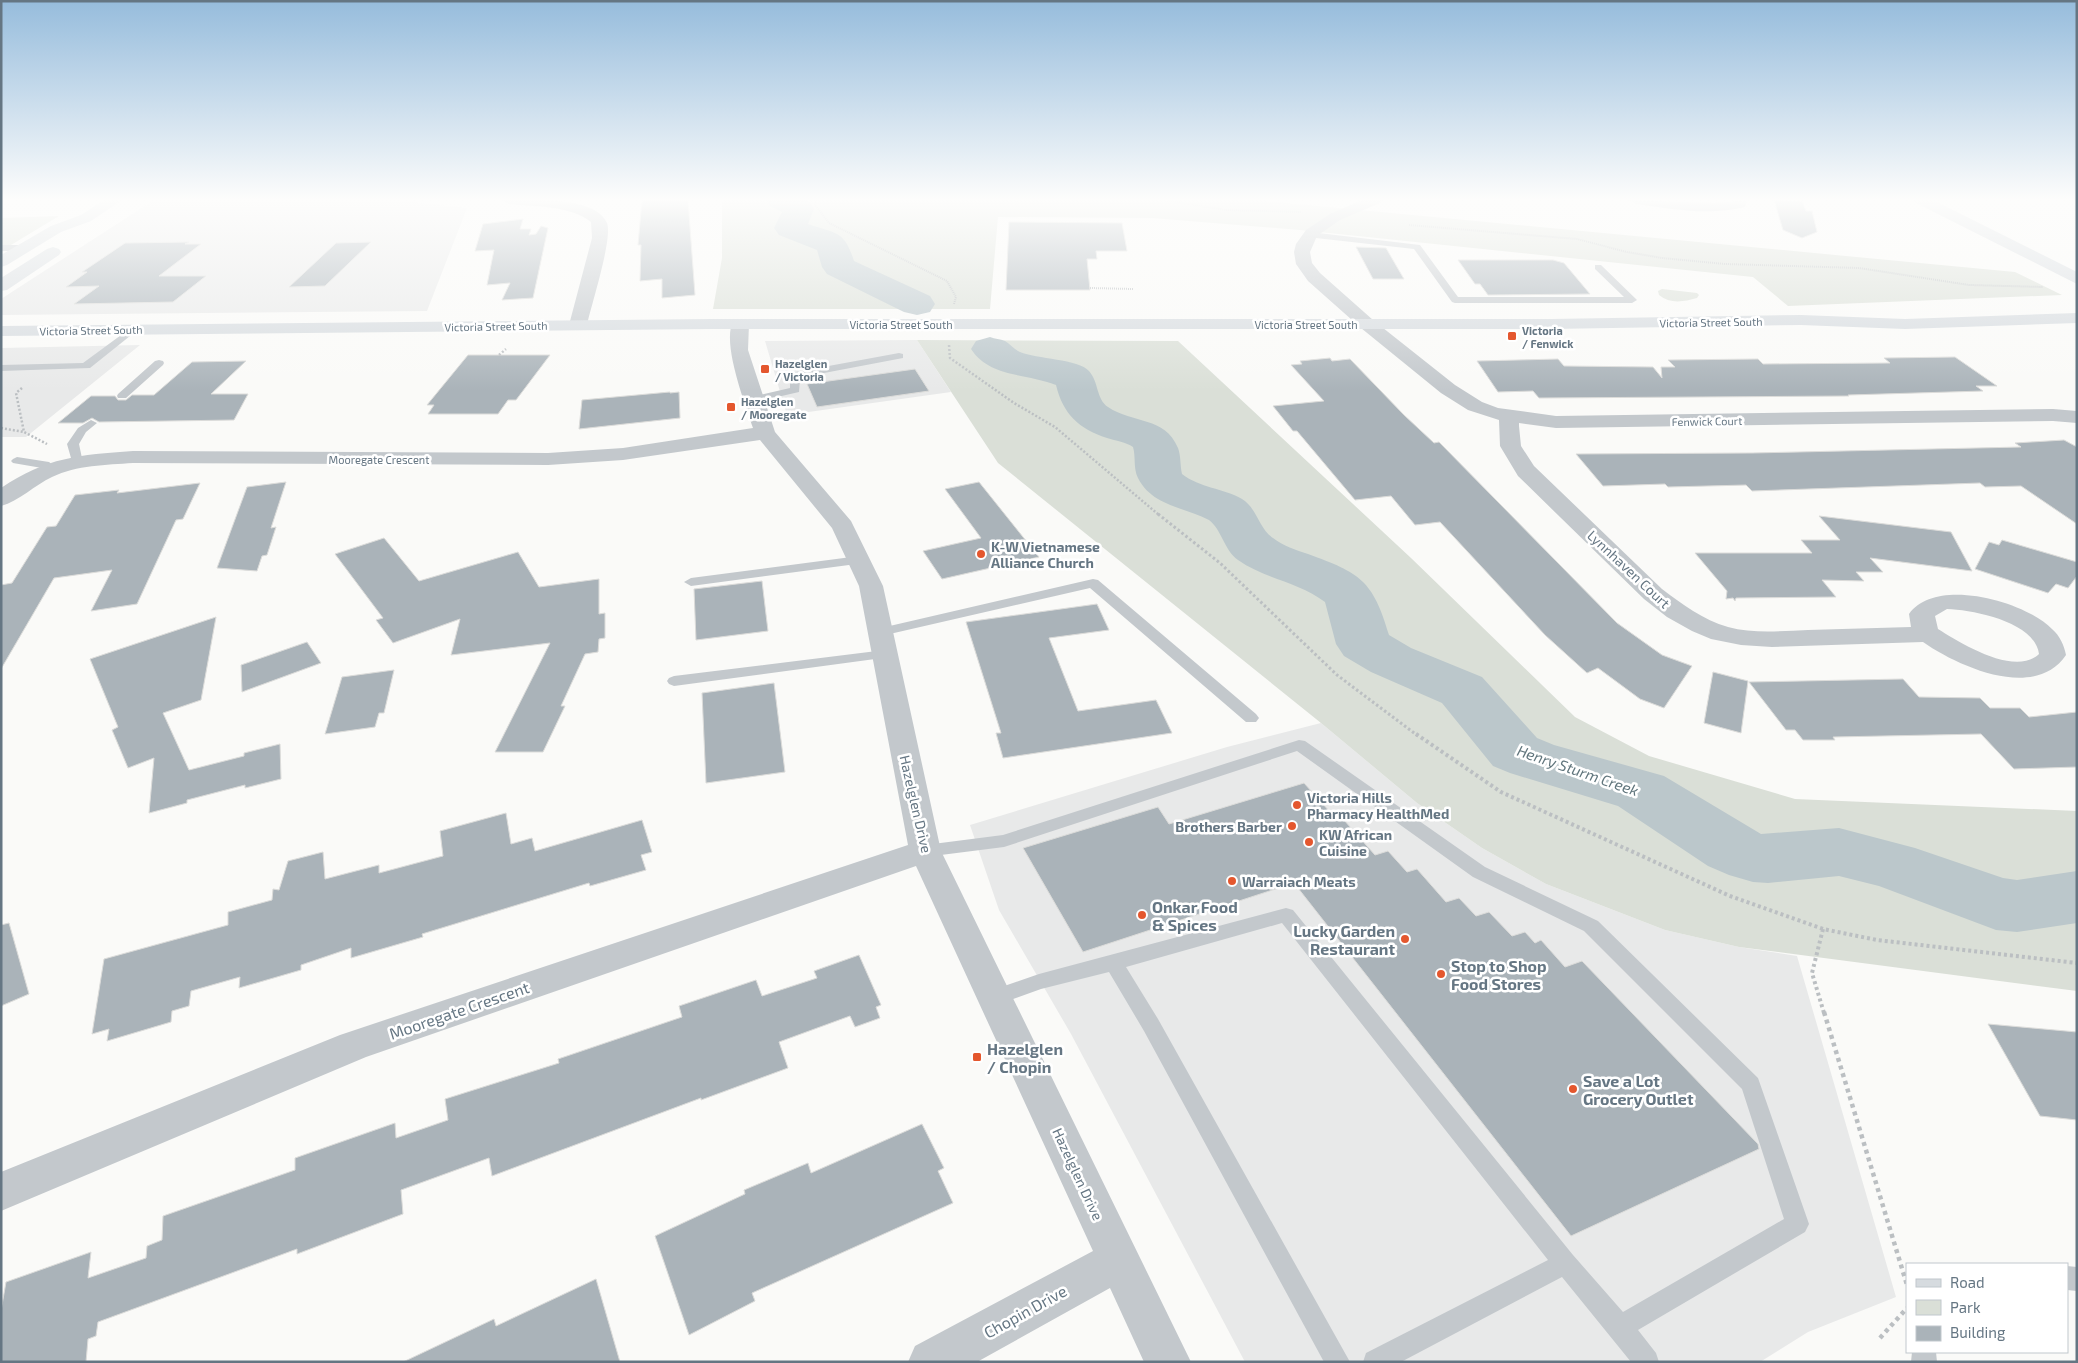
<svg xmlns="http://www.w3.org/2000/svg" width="2078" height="1363" font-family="'Exo 2',sans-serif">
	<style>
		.built { fill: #e8e9e9 }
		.green { fill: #dadfd7 }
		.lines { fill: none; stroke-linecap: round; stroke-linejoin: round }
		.river { fill: #bbc7cb; fill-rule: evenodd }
		.building { fill: #aab3b9; stroke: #dcdcda }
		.path-far4 { stroke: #bbbfc2; stroke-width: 2; stroke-dasharray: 1 1; stroke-linecap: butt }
		.path-far3 { stroke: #bbbfc2; stroke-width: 2.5; stroke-dasharray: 2 2; stroke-linecap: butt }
		.path-far2 { stroke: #bbbfc2; stroke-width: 3; stroke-dasharray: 2.5 2.5; stroke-linecap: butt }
		.path-far1 { stroke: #bbbfc2; stroke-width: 4; stroke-dasharray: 3 3; stroke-linecap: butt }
		.path { stroke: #bbbfc2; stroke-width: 4.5; stroke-dasharray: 4 4; stroke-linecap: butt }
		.service { fill: #c3c8cc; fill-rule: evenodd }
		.minor { fill: #c3c8cc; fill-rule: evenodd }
		.secondary { fill: #d6dbdf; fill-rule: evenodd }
		.poi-dot { fill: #e4572e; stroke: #fff; stroke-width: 2 }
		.labels { text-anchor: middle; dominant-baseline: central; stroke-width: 5; stroke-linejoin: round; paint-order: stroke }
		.far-street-label { font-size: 11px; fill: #657683; stroke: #fff }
		.far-poi-label { font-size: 11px; font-weight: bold; fill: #657683; stroke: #fff; text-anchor: start }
		.poi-label { font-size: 14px; font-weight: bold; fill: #657683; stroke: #fff; text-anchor: start }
		.street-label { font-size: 14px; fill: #657683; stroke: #fff }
		.water-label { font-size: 15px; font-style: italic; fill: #60757c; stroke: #fff }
		.near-poi-label { font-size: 16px; font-weight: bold; fill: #657683; stroke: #fff; text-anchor: start }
		.near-street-label { font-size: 16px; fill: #657683; stroke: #fff }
	</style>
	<rect width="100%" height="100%" fill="#fafaf8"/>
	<!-- built -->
	<path class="built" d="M154 200H395L467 208 427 311 1 315V299Z
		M917 340 951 392 787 415 765 341Z
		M140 345 26 437H1V348Z
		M1321 723 1417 803 1482 848 1546 884 1665 930 1739 947 1797 956 1896 1297 1808 1332 1760 1362H1245L1071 1034 999 910 970 825 1227 747Z"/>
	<!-- green -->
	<path class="green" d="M722 200H1254L2015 272 2062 295 1788 306 1753 277 1300 230 1152 218 998 217 990 309H713L722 258Z
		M59 216 1 251V218Z
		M1662 289 1697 293 1699 295 1697 298C1683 302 1670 304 1659 295L1658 291Z
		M917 340 1178 341 1411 558 1575 717 1649 756 1795 799 2077 811V991L1739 947 1665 930 1546 884 1482 848 1417 803 1321 723 998 463Z"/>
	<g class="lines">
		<!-- river -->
		<path class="river" d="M766 200H806L810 202 814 209 808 224C837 234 844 230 854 261L930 296 935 304 930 312 917 315 904 312 827 274 822 267 817 250 779 235 774 228 782 212 770 206Z
			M990 337C995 339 1000 339 1005 341 1010 344 1015 350 1020 352 1036 359 1079 359 1089 371 1099 382 1096 399 1108 407 1133 424 1165 416 1178 448 1181 456 1180 465 1182 474 1200 488 1223 488 1242 499 1257 508 1259 529 1273 538 1283 546 1296 550 1308 554 1360 573 1373 580 1389 635L1411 648 1482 677 1537 738 1554 745 1664 776 1761 834 1839 828 1915 848 2003 878 2017 880 2077 871V923L2017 932 1996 930 1879 886 1839 876 1768 883 1753 882 1729 875 1708 866 1618 806 1510 773 1493 766 1442 703 1371 672 1344 656 1336 644 1325 602C1299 582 1265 579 1238 560 1224 550 1222 530 1209 520 1184 507 1152 506 1138 478 1133 468 1136 457 1133 447 1126 442 1116 441 1107 438 1079 429 1063 414 1056 385 1026 373 990 378 971 349L976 341Z"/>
	</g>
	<!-- building -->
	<path class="building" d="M642 200H688L695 295 662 298V279L640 281 641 245H638Z
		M1774 200 1802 201 1806 211H1812L1817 232 1802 238 1783 230Z
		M523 219 520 229H531L529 235 536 234 541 226 548 228 533 298 502 300 510 283 487 285 494 250 475 251 483 224Z
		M1009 222 1122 223 1127 251H1096L1097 259H1087L1090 290H1006Z
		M189 242 185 244H201L159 276H206L173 302 74 304 99 286 66 287 87 272H82L125 243Z
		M371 242 325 286 289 287 336 243Z
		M1356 247 1386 248 1404 279H1373Z
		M1458 260H1553L1564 263 1590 294 1488 295 1480 284H1475Z
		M468 355H550L516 400H508L498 414H428L434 405H427Z
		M1955 357 1997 386H1976L1983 391 1848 395 1849 396 1539 398 1533 391 1498 392 1477 361 1558 359 1564 366 1653 367 1662 378 1661 367H1675L1668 360 1758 359 1763 364 1890 363 1884 358Z
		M1330 358 1332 361 1350 359 1404 415 1434 443 1439 442 1617 623 1662 655 1692 666 1664 708 1640 699 1598 668 1587 673 1545 635 1440 522 1415 525 1391 496 1355 500 1297 431H1293L1273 406 1324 401 1291 365 1302 364 1300 361Z
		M246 361 211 394H248L234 420 99 422 92 418 83 423H58L91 396H115L118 400H126L132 395H154L192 362Z
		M915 369 929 391 817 407 807 384Z
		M670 392V393L679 392 680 418 579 429 582 400Z
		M2064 440 2077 447V524L2021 486 1985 487 1980 483 1752 491 1746 485 1668 487 1665 484 1603 486 1576 454 1752 453 2021 447 2015 443Z
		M286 482 271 528 276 527 267 555 262 556 257 571 217 568 247 487Z
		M979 482 1039 557 942 579 923 551 981 538 945 489Z
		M200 483 183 519 176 520 137 604 91 611 112 570 54 578 1 669V585L12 583 47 527 56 526 75 495 119 490 117 493Z
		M1819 516 1951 532 1972 571 1870 558 1883 572H1856L1864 581 1822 580 1836 597 1736 598 1735 601 1733 598 1726 599 1727 591 1695 553H1812L1801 540H1840Z
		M384 538 419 581 518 552 539 587 599 579V614L605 613V638L599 639 598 652 585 654 561 706H565L543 752H495L550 643 451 655 460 619 393 643 376 620 383 618 335 554Z
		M2002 540 2077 562V576L2068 588 2056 584 2048 593 1975 569 1989 542 1999 545Z
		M762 581 768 631 696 640 694 589Z
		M1097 604 1109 630 1049 638 1078 711 1156 700 1172 733 1003 758 996 733H1001L966 622Z
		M216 617 201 700 163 713 189 770 244 756V753L280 744 281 779 245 788V785L187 800V803L149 813 154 758 128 768 112 730 118 727 90 659Z
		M307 642 321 663 242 692 241 665Z
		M394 670 384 713H379L375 727 325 734 342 677Z
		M1713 672 1748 681 1741 733 1704 723Z
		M1903 679 1919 697 1980 698 1990 708H2020L2029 717 2077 712V767L2014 769 1981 734 1833 737 1835 740H1803L1795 730H1786L1749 682Z
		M774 683 785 772 706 783 702 693Z
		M1304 783 1331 813 1336 811 1375 855 1388 851 1407 872 1417 869 1446 902 1459 898 1476 916 1489 912 1512 936 1525 932 1535 943 1541 940 1565 967 1582 961 1758 1144 1759 1149 1571 1236 1294 883 1083 952 1023 848 1158 807 1169 824Z
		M506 813 511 844 532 838 535 851 642 820 652 852 641 855 646 870 590 886 589 883 422 934 423 937 351 958V948L301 965V970L239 988 240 977 191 991 189 1006 172 1011 171 1022 107 1041 109 1029 92 1034 104 959 228 925V912L272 900 273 889 279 890 288 861 323 852 325 879 379 865V873L443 856 440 831Z
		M9 923 29 994 1 1006V925Z
		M859 955 881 1005 876 1007 880 1018 855 1027 850 1016 779 1042 788 1068 701 1100V1098L492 1176 489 1158 401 1190 403 1214 297 1254V1249L98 1322 96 1336 88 1339 86 1362H1V1311L6 1282 91 1252 88 1278 146 1258 147 1246 162 1240 163 1216 295 1170V1158L395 1123 396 1138 448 1120 445 1099 559 1063 558 1059 682 1017 679 1006 756 980 762 996 817 978 814 971Z
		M1988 1024 2077 1032V1120L2040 1116Z
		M922 1124 944 1168 938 1171 953 1203 752 1293 755 1301 689 1335 655 1236 745 1194 744 1190 808 1163 811 1173Z
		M596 1279 620 1362H403L494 1319 496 1326Z"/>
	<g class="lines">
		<!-- path-far4 -->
		<path class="path-far4" d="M816 200 815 205 829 223 947 281 956 297 954 304
			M1163 200 1226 210 1301 212
			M1409 225 1577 239 1627 252 1662 258 1725 264 1859 268 1969 285 2043 287
			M1090 288 1133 289"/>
		<!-- path-far3 -->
		<path class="path-far3" d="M949 345 950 358 1014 403 1055 427 1159 515
			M499 355 506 349
			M22 388 16 393 24 432 47 444
			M1 428 24 432"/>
		<!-- path-far2 -->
		<path class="path-far2" d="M1158 514 1220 563 1337 675 1418 736"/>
		<!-- path-far1 -->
		<path class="path-far1" d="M1416 734 1501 792 1730 896 1823 929 1877 940 2077 963
			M1823 929 1812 973 1824 1013"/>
		<!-- path -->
		<path class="path" d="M1824 1012 1907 1285
			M1880 1338 1907 1308"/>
		<!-- service -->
		<path class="service" d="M1310 232 1420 245 1458 297H1624L1595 269V265H1601L1637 300 1632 303H1455L1452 302 1414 249 1307 237 1306 235Z
			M1 245H25L29 248 25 251H1Z
			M132 327 137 330 135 332 90 368 1 371V365L83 363Z
			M899 353 903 354V358L803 377 800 379 799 392 755 402 750 399 751 397 790 388V378L796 372Z
			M159 360 163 361 164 363 163 365 126 398H118L117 396 118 394 155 361Z
			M91 420 97 423 86 432 79 444 83 463 77 467 73 465 67 444 78 428Z
			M17 457 49 462 58 469 52 473 42 468 13 463 11 461 13 459Z
			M859 556 866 560 864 563 691 586 684 582 691 578Z
			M1093 579 1098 580 1256 714 1259 718 1256 722H1246L1090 588 881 636 876 635 874 632 876 629 881 628Z
			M885 650 890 651 892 654 890 657 674 686 669 684 667 681 669 678 674 676Z
			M1299 740 1305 741 1485 867 1598 921 1758 1078 1809 1224 1805 1232 1638 1330 1656 1353 1659 1362H1631L1562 1277 1401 1362H1363L1366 1353 1548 1260 1282 923 1126 967 1158 1019 1350 1362H1324L1144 1031 1109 972 1041 989 994 1006 987 1004 984 998 987 992 1039 974 1286 908 1293 910 1573 1255 1623 1312 1784 1219 1742 1089 1584 931 1473 877 1297 751 1004 847 925 857 919 855 916 851 919 847 925 845 1003 835Z
			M2067 1266 2077 1267V1291L2067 1290Z
			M1912 1352H1936L1937 1362H1911Z"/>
		<!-- minor -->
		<path class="minor" d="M502 200C526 200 596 195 607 223 613 238 591 306 587 325L584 329 578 330 572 329 569 325 592 238 591 222C570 205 535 207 509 204Z
			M1362 200H1382L1380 203 1340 220 1317 236 1310 252 1312 263 1320 273 1373 320 1455 385 1482 402 1498 408 1556 416 2053 409 2077 411V423L2053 421 1556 428 1519 423V426L1521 446 1534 466 1662 589C1682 604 1703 620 1728 627 1753 634 1782 631 1808 630 1842 629 1877 628 1911 627L1909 614C1935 576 2025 601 2052 629 2060 636 2064 645 2066 655 2035 701 1959 667 1923 642L1772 647 1741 645 1711 639 1692 631 1667 617 1644 599 1518 476 1500 446 1499 420 1468 410 1441 393 1361 328 1308 281 1296 264 1294 252 1296 244 1306 230 1330 214ZM1947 609C1974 610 2035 622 2039 654 2015 677 1960 643 1938 629L1935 616Z
			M1629 200 1715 203 1747 200 1745 207C1709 216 1673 209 1636 204Z
			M740 319 746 320 749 324 748 350 775 432 851 521 883 586 941 851 1191 1362H1144L1110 1288 977 1362H908L915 1346 1093 1251 916 866 366 1057 1 1211V1172L340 1035 908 845 859 586 832 528 760 440 623 460 548 465 133 463C106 465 77 465 52 477 35 485 19 501 1 506V488C47 457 79 455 133 451L548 453 623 448 753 428C746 406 720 340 734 320Z"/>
		<!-- secondary -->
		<path class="secondary" d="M104 200H122L91 221 61 232 7 265 1 267V255L51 226 81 215Z
			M1914 200H1933L2077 272V284L1916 203Z
			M53 247 59 249 61 252 59 255 7 290 1 291V278L47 249Z
			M2077 313V323L1905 329 1801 325 1551 329H712L1 336V326L712 319H1551L1801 315 1905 319Z"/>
	</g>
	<!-- sky -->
	<linearGradient id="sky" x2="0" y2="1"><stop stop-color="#96bcdc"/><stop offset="0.51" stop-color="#fdfdfc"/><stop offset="1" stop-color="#fdfdfc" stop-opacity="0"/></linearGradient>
	<rect width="2078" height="391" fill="url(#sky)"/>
	<!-- markers -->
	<g class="poi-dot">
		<rect x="1507" y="331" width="10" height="10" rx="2.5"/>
		<rect x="760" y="364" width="10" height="10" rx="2.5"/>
		<rect x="726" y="402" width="10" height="10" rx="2.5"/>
		<circle cx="981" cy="554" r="5"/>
		<circle cx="1297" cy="805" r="5"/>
		<circle cx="1292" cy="826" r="5"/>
		<circle cx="1309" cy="842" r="5"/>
		<circle cx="1232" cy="881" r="5"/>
		<circle cx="1142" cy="915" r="5"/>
		<circle cx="1405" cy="939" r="5"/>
		<circle cx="1441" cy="974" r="5"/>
		<rect x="972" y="1052" width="10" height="10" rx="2.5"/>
		<circle cx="1573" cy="1089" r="5"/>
	</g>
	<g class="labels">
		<!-- far-street labels -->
		<g class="far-street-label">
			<text transform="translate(1711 322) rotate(-1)">Victoria Street South</text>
			<text x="901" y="324">Victoria Street South</text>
			<text x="1306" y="324">Victoria Street South</text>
			<text transform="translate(496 326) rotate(-1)">Victoria Street South</text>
			<text transform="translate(91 330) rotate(-1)">Victoria Street South</text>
			<text transform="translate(1707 421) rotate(-1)">Fenwick Court</text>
			<text x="379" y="459">Mooregate Crescent</text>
		</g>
		<!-- far-poi labels -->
		<g class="far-poi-label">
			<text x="1522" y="330">Victoria<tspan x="1522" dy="13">/ Fenwick</tspan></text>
			<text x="775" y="363">Hazelglen<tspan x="775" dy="13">/ Victoria</tspan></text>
			<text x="741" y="401">Hazelglen<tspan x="741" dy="13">/ Mooregate</tspan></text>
		</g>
		<!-- poi labels -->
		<g class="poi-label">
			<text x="991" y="546">K-W Vietnamese<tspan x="991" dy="16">Alliance Church</tspan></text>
			<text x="1307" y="797">Victoria Hills<tspan x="1307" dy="16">Pharmacy HealthMed</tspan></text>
			<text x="1282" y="826" text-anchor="end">Brothers Barber</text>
			<text x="1319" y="834">KW African<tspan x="1319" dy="16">Cuisine</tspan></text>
			<text x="1242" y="881">Warraiach Meats</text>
		</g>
		<!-- street labels -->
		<g class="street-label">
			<text transform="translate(1629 569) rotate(43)">Lynnhaven Court</text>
			<text transform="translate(916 804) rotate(77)">Hazelglen Drive</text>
			<text transform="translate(1078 1174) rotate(65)">Hazelglen Drive</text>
		</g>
		<!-- water labels -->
		<g class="water-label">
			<text transform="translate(1578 770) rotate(19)">Henry Sturm Creek</text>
		</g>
		<!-- near-poi labels -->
		<g class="near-poi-label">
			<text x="1152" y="906">Onkar Food<tspan x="1152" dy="18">&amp; Spices</tspan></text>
			<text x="1395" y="930" text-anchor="end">Lucky Garden<tspan x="1395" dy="18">Restaurant</tspan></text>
			<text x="1451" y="965">Stop to Shop<tspan x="1451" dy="18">Food Stores</tspan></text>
			<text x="987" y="1048">Hazelglen<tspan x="987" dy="18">/ Chopin</tspan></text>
			<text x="1583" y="1080">Save a Lot<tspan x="1583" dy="18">Grocery Outlet</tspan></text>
		</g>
		<!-- near-street labels -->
		<g class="near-street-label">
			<text transform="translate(459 1010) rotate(-19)">Mooregate Crescent</text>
			<text transform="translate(1025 1311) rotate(-29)">Chopin Drive</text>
		</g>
	</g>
	<!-- border -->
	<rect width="2078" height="1363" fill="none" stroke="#657683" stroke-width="5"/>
	<!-- legend -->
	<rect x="1906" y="1263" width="162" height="90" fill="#ffffff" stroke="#c1c8cd"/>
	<rect x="1916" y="1279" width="25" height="8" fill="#d6dbdf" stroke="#c1c8cd"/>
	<text x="1950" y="1288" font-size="15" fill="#657683">Road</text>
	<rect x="1916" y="1300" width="25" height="15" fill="#dadfd7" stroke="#c1c8cd"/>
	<text x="1950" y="1313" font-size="15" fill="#657683">Park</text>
	<rect x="1916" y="1326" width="25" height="15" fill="#aab3b9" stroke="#c1c8cd"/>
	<text x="1950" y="1338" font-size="15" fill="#657683">Building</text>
</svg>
